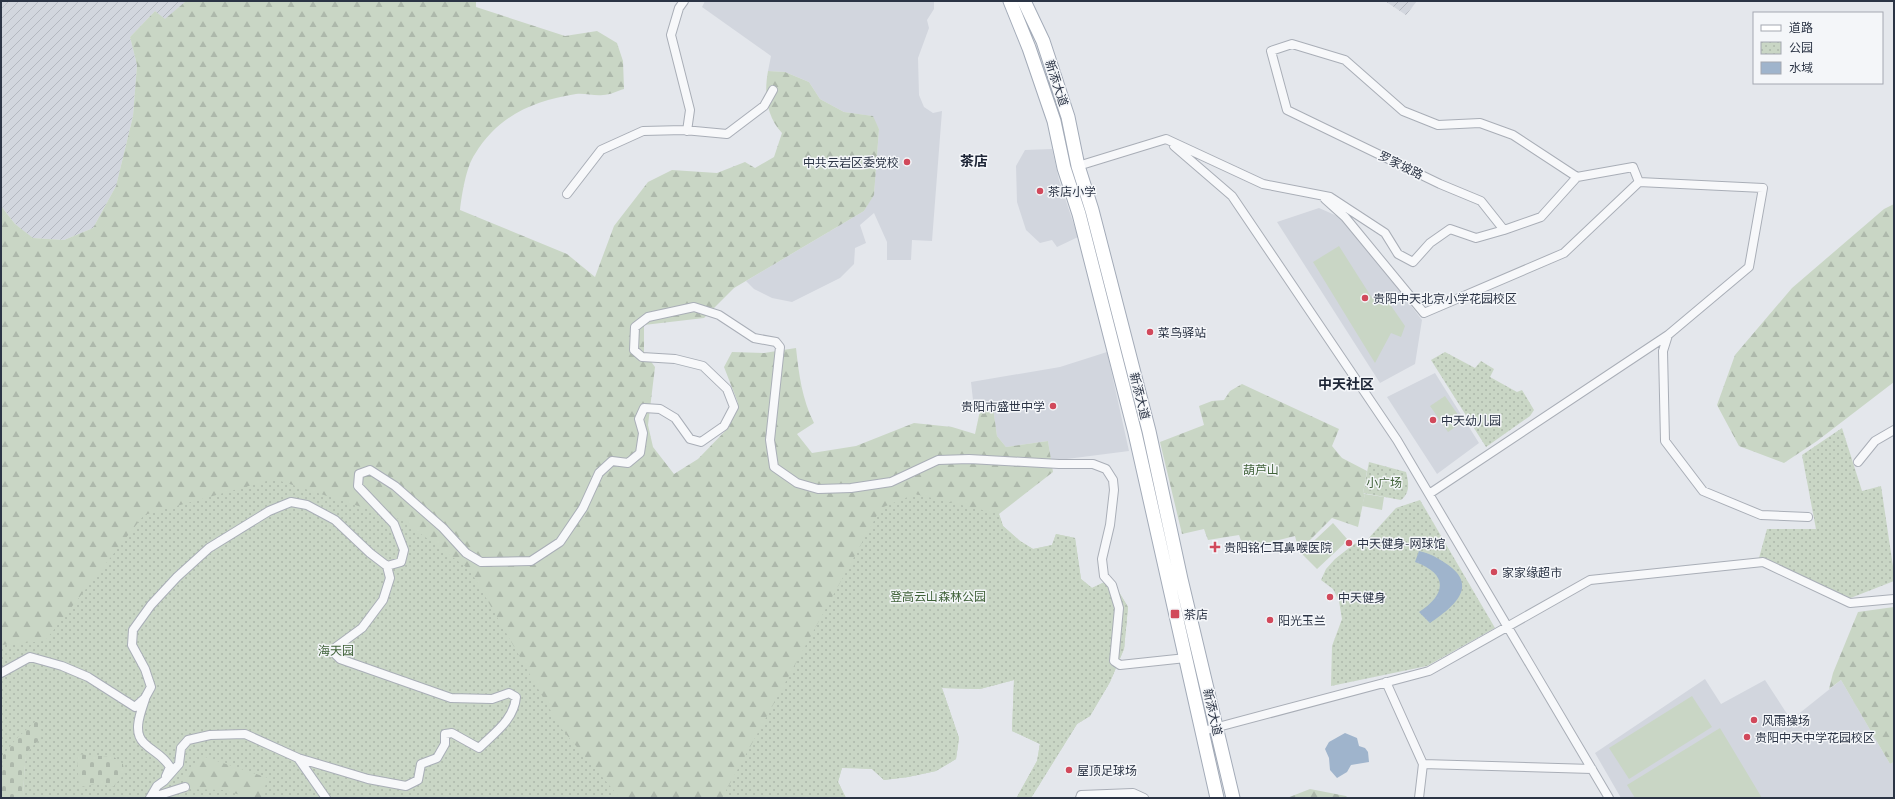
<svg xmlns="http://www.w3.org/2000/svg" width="1895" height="799" font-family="Montserrat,'Noto Sans SC',sans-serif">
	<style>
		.built { fill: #d2d6de }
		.industrial { fill: url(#industrial-furrows) }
		.grass { fill: #c9d6c5 }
		.forest { fill: url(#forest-firs) }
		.cemetery { fill: url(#cemetery-stones) }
		.park { fill: url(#park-dots); fill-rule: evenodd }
		.water { fill: #9fb4cc }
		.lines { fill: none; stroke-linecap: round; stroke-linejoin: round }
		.street-casing { stroke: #a9aeb7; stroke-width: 10 }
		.primary-casing { stroke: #a3abb8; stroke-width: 15 }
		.street { stroke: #f7f8fa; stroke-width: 8 }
		.primary { stroke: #fff; stroke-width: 13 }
		.poi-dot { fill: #d1495b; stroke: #f4f6f9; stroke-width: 1.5 }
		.labels { text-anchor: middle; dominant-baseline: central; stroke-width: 3; stroke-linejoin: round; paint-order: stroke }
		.street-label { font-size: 12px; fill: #2b3445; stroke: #f4f6f9 }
		.poi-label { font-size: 12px; fill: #2b3445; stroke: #f4f6f9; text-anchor: start }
		.park-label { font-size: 12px; fill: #3f6138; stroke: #f4f6f9 }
		.quarter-label { font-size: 14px; font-weight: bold; fill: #1d2536; stroke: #f4f6f9 }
	</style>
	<defs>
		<pattern id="industrial-furrows" width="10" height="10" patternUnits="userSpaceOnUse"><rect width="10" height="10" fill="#d2d6de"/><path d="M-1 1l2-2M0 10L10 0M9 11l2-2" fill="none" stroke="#b4b8c0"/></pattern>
		<pattern id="forest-firs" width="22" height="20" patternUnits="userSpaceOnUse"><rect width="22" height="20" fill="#c9d6c5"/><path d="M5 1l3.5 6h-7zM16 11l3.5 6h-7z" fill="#adb8ab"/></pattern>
		<pattern id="cemetery-stones" width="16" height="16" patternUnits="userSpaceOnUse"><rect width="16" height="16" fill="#c9d6c5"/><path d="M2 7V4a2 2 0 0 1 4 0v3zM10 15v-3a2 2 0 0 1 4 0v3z" fill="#adb8ab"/></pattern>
		<pattern id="park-dots" width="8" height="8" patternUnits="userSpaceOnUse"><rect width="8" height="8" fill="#c9d6c5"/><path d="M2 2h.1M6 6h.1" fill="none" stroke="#adb8ab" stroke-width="1.8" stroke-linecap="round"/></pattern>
	</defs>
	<rect width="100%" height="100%" fill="#e4e7ec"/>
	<!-- built -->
	<path class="built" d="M705 1H934V9L927 20 929 28 918 58 919 95 924 107 933 113 942 111 932 241 912 240 911 260H887V242L874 213 860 225 866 243 855 248 854 264 840 278 792 302 772 298 754 289 746 281 864 211 874 194 879 129 872 116 844 112 820 99 809 82 785 72 768 71 771 56 702 7Z
		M1052 149 1059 180 1078 237 1057 247 1052 240 1040 243 1026 230 1017 202 1016 166 1025 150Z
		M1319 208 1344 219 1422 320 1415 364 1380 383 1277 222Z
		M1107 352 1129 451 1051 461 1048 441 1006 447 997 436 993 407 981 406 973 400 971 382 1060 367Z
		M1435 373 1479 443 1437 474 1387 397Z
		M1705 679 1721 704 1765 680 1791 720 1841 680 1890 764 1894 762V798H1621L1595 753Z"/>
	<!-- industrial -->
	<path class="industrial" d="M1 1H186L165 20 155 11 130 37 137 65 133 116 116 186 93 228 64 240 32 238 15 224 1 206Z
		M1385 1H1417L1406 15Z"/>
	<!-- grass -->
	<path class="grass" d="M1339 246 1372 298 1383 294 1405 326 1401 337 1391 333 1375 363 1313 262Z
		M1445 396 1463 422 1448 432 1430 406Z
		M1365 494 1384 497 1382 510 1362 506Z
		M1333 523 1348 540 1317 569 1301 553Z
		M1692 696 1712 727 1629 779 1609 748Z
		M1720 728 1762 798H1635L1627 785Z"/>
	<!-- forest -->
	<path class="forest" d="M186 1H476V7L565 36 597 31 617 43 623 61 624 89C617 91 610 95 603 95 594 96 585 93 576 94 533 101 499 115 475 154 466 167 462 194 460 210L567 254 595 277 614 226 648 182 672 170 717 173 745 162 755 168 774 157 782 133C766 116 764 93 768 71L785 72 809 82 820 99 844 112 873 116 879 129 874 195 864 211 734 288 704 318 644 325V352L655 367 648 425 653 447 674 474 698 459 729 427 738 403 724 367 732 352 764 353 796 348C799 375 802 399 814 423L797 434 812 453 856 446 914 423 952 427 975 434 981 406 993 407 997 436 1006 447 1048 441 1053 472 999 514 1003 526 1020 541 1033 549 1052 545 1056 534 1075 538 1081 579 1092 588 1111 579 1128 607 1124 649 1110 682 1090 716 1077 724 1031 798 1017 797 1037 761 1040 744 1012 731 1014 680 980 689 942 688 959 738 956 759 936 771 908 777 884 780 872 769 842 768 838 782 846 798H23L26 755 1 775V206L15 224 33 238 64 240 93 228 116 186 133 116 137 65 130 37 155 11 165 19Z
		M1894 204V382L1817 441 1784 463 1739 446 1717 405 1735 355 1792 288 1884 209Z
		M1242 384 1339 429 1332 446 1342 458 1367 471 1363 493 1365 494 1358 527 1332 518 1299 551 1295 536 1244 549 1239 535 1208 540 1204 529 1182 534 1160 442 1204 425 1199 406 1212 401 1224 400 1230 391Z
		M1894 607V762L1890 764 1841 680 1829 689 1833 673 1858 612Z
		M1310 789 1346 796 1348 798H1287Z"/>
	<!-- cemetery -->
	<path class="cemetery" d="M37 720C51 747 29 740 26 757 24 770 24 784 23 798H1L3 755 16 739Z
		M77 754 114 757 123 764 125 773 113 787 98 783 79 788Z"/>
	<!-- park -->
	<path class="park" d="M1445 352 1475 368 1481 361 1494 369 1490 377 1517 392 1522 390 1534 410 1530 416 1486 447 1431 360Z
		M1842 428 1862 491 1881 486 1894 573V581L1848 599 1759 558 1767 529H1816L1802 455Z
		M1369 462 1406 472C1409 483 1410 493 1401 500L1363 493Z
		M274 479 402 520 470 570 560 727 620 798H261L268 778 202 756 182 776 185 789 223 790 251 798H23C24 789 24 760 27 754 36 737 49 743 37 720L16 739 3 755 1 775V645L45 641 144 515ZM77 754 114 757 123 764 125 773 113 787 98 783 79 788Z
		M915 494 999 514 1003 526 1020 541 1033 549 1052 545 1056 534 1075 538 1081 579 1092 588 1111 579 1128 607 1124 649 1110 682 1090 716 1077 724 1031 798 1017 797 1037 761 1040 744 1012 731 1014 680 980 689 942 688 959 738 956 759 936 771 908 777 884 780 872 769 842 767 838 782 846 798H722L881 508Z
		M1420 500 1495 628 1427 666 1331 686 1332 646 1342 619 1339 601 1333 589 1321 580 1326 569 1335 559 1354 544 1367 540 1396 508Z"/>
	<!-- water -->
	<path class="water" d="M1419 551C1432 554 1442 560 1452 568 1478 590 1448 610 1430 623L1419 612C1446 595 1449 574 1415 562Z
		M1345 733 1357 738 1359 746 1365 748 1368 752 1369 762 1351 765 1347 772 1337 778 1330 770 1329 758 1325 749 1329 742Z"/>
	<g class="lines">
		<!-- street casing -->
		<g class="street-casing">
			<path id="street" d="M684 1 679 8 671 35 690 110 687 131
				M1174 146 1232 196 1397 440 1609 798
				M1078 166 1166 139 1263 184 1330 197 1385 233 1398 254 1413 262 1430 243 1450 229 1476 238 1504 230 1481 201 1440 184 1287 110 1271 51 1292 44 1345 60 1403 111 1438 125 1480 123 1513 135 1577 177 1633 167 1639 182
				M567 194 601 150 643 131 684 130 727 134 764 106 773 90
				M1325 199 1345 217 1424 313 1564 253 1639 182 1763 188 1749 267 1668 335 1663 351 1665 441 1703 491 1761 515 1808 517
				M1504 230 1541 217 1577 177
				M1858 462 1875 441 1894 430
				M1429 494 1668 335
				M1 673 30 657 62 666 88 677 135 707 145 698 151 687 145 669 132 645 133 630 151 605 177 577 209 548 269 511 291 502 307 505 335 520 370 553 387 566 401 562 404 550 394 524 358 486 359 474 370 470 395 486 443 528 466 553 481 562 531 561 560 542 583 508 599 473 612 461 628 463 640 453 643 433 639 419 644 408 660 409 675 418 690 439 701 442 724 426 734 407 727 389 703 366 675 359 642 357 634 350 635 327 648 317 694 307 719 315 754 338 776 342 780 347 770 440 774 467 797 483 818 489 851 488 891 482 938 460 969 459 1059 464H1093L1106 469 1113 480 1114 490 1110 525 1102 559 1104 576 1112 585 1119 608 1114 661 1120 665 1186 658
				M1386 682 1423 764 1592 769
				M145 699C141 712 132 732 144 743 154 753 162 754 170 767L166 776
				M1203 731 1429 671 1590 580 1763 562 1850 603 1894 599
				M298 758 326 798
				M150 798 157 786 164 781 179 764 181 748 188 740 210 735 245 734 298 758 368 779 406 786 418 780 421 764 437 758 445 744V734L452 733 479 748C494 733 514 720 516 697L509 693 492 699 451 698 340 659 333 652 336 647 362 628 383 600 390 578 387 566
				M150 798 185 787
				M1080 798 1081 795 1133 793 1144 798
				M1419 798 1423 764"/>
		</g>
		<!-- primary casing -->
		<g class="primary-casing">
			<path id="primary" d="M1010 1 1029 48 1054 121 1064 168 1079 214 1135 433 1217 798
				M1024 1 1043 41 1068 117 1078 166 1092 210 1149 431 1181 579 1233 798"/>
		</g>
		<!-- street -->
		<use href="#street" class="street"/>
		<!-- primary -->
		<use href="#primary" class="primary"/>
	</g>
	<!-- markers -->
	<g class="poi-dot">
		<circle cx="907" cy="162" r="4"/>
		<circle cx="1040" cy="191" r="4"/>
		<circle cx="1365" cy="298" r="4"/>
		<circle cx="1150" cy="332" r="4"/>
		<circle cx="1053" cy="406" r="4"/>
		<circle cx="1433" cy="420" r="4"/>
		<circle cx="1349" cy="543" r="4"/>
		<path d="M1213 541h4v4h4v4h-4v4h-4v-4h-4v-4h4z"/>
		<circle cx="1494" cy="572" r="4"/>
		<circle cx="1330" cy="597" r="4"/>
		<rect x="1170" y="609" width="10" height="10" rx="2"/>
		<circle cx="1270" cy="620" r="4"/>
		<circle cx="1754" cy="720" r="4"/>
		<circle cx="1747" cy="737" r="4"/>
		<circle cx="1069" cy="770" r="4"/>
	</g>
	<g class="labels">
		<!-- street labels -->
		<g class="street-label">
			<text transform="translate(1057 83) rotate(72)">新添大道</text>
			<text transform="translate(1401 165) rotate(26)">罗家坡路</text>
			<text transform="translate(1140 396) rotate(76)">新添大道</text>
			<text transform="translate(1213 712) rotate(77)">新添大道</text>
		</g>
		<!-- poi labels -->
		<g class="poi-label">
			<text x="899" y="162" text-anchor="end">中共云岩区委党校</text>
			<text x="1048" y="191">茶店小学</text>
			<text x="1373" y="298">贵阳中天北京小学花园校区</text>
			<text x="1158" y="332">菜鸟驿站</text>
			<text x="1045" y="406" text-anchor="end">贵阳市盛世中学</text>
			<text x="1441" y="420">中天幼儿园</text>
			<text x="1357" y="543">中天健身-网球馆</text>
			<text x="1224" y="547">贵阳铭仁耳鼻喉医院</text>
			<text x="1502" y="572">家家缘超市</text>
			<text x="1338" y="597">中天健身</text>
			<text x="1184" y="614">茶店</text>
			<text x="1278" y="620">阳光玉兰</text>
			<text x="1762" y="720">风雨操场</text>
			<text x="1755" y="737">贵阳中天中学花园校区</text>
			<text x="1077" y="770">屋顶足球场</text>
		</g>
		<!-- park labels -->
		<g class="park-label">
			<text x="1261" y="469">葫芦山</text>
			<text x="1384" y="482">小广场</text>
			<text x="938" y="596">登高云山森林公园</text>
			<text x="336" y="650">海天园</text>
		</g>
		<!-- quarter labels -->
		<g class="quarter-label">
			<text x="974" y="161">茶店</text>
			<text x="1346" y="384">中天社区</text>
		</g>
	</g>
	<!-- border -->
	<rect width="1895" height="799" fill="none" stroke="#2b3445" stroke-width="4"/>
	<!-- legend -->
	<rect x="1753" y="12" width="130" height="72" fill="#f4f6f9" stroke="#a4a8b1"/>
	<rect x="1761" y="25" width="20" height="6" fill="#ffffff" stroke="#a4a8b1"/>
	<text x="1789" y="32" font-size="12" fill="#2b3445">道路</text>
	<rect x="1761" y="42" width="20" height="12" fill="url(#park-dots)" stroke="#a4a8b1"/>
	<text x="1789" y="52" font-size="12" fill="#2b3445">公园</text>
	<rect x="1761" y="62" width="20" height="12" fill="#9fb4cc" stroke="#a4a8b1"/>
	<text x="1789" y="72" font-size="12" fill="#2b3445">水域</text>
</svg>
